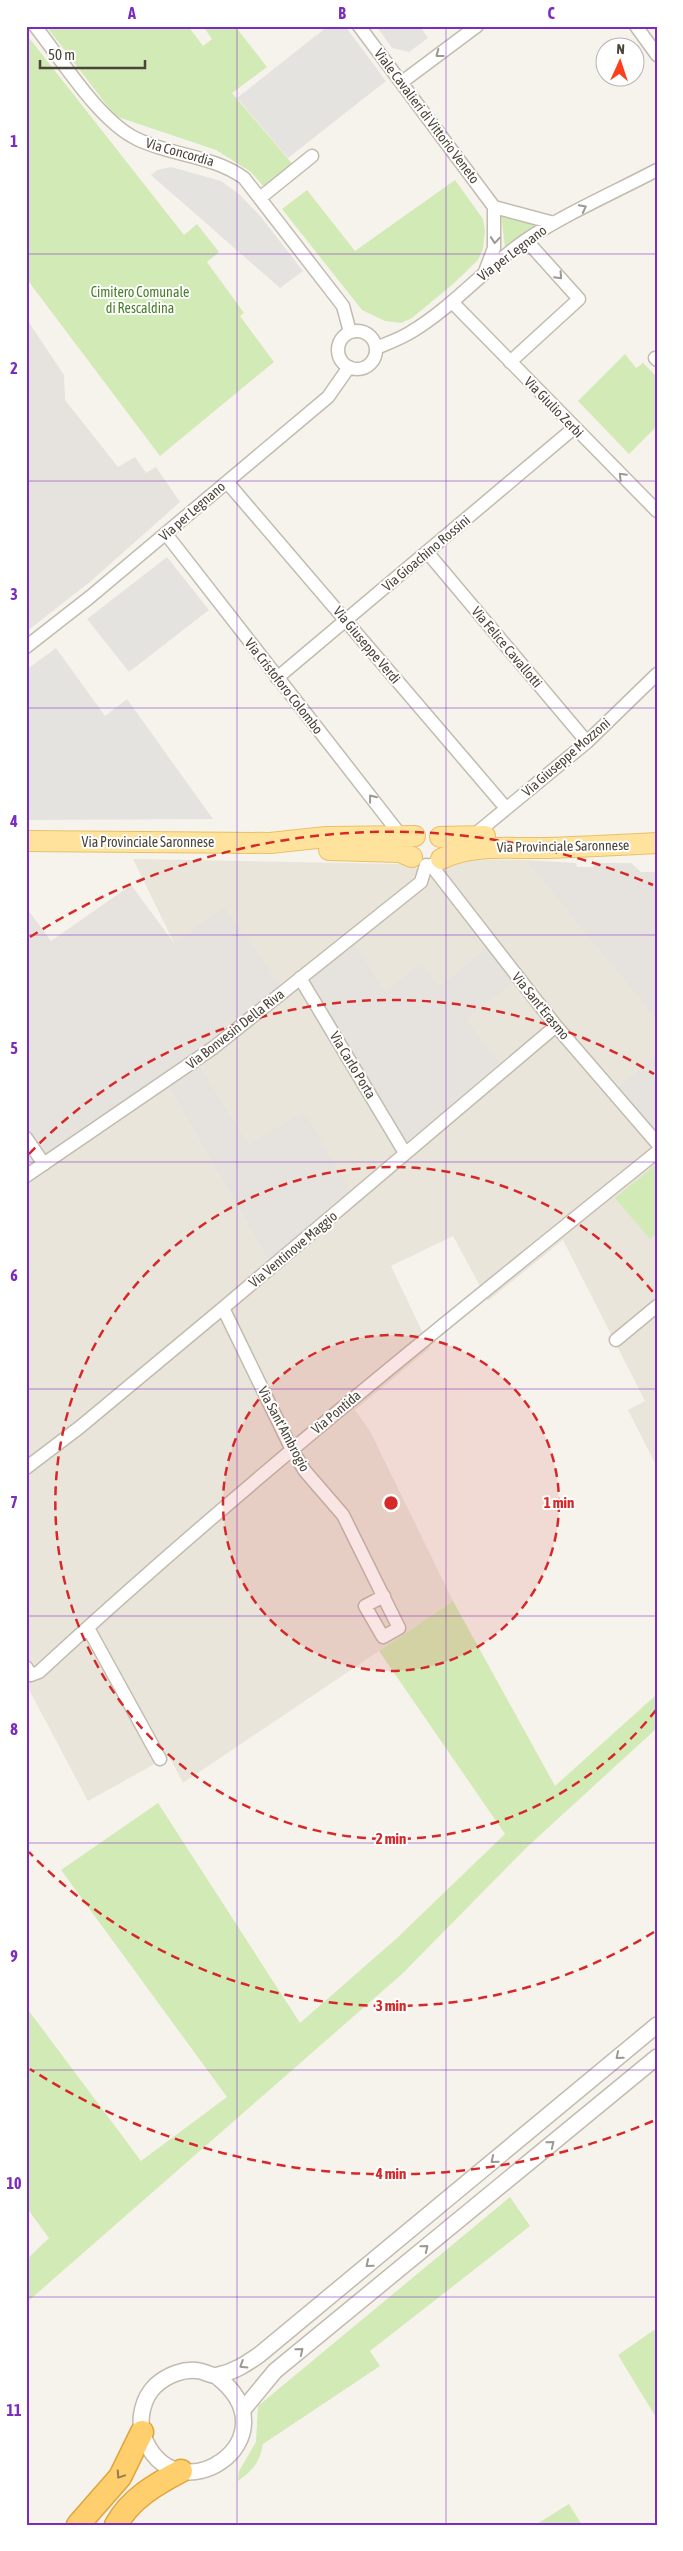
<svg xmlns="http://www.w3.org/2000/svg" width="683" height="2551" font-family="'Asap Condensed',sans-serif">
	<style>
		.residential { fill: #eae5da; fill-rule: evenodd }
		.industrial { fill: #e6e2dd }
		.green { fill: #d2eab5 }
		.parking { fill: #e5e3e0 }
		.lines { fill: none; stroke-linecap: round; stroke-linejoin: round }
		.minor-casing { stroke: #c2bbae; stroke-width: 15 }
		.tertiary-casing { stroke: #c2bbae; stroke-width: 18 }
		.primary-casing { stroke: #e6c16a; stroke-width: 22 }
		.motorway-casing { stroke: #e0a43c; stroke-width: 25 }
		.minor { stroke: #fff; stroke-width: 12 }
		.tertiary { stroke: #fff; stroke-width: 15 }
		.primary { stroke: #ffe39c; stroke-width: 20 }
		.motorway { stroke: #ffcf6e; stroke-width: 22 }
		.oneway { stroke: #9c9892 }
		.oneway2 { stroke: #937c4e }
		.grid { fill: none; stroke: #7b2cbf; stroke-width: 1; stroke-opacity: 0.55 }
		.ring { fill: none; stroke: #d62828; stroke-width: 2.5; stroke-dasharray: 9 6 }
		.labels { text-anchor: middle; dominant-baseline: central; stroke-width: 4; stroke-linejoin: round; paint-order: stroke }
		.street-label { font-size: 14px; fill: #4b4439; stroke: #fff }
		.park-label { font-size: 14px; fill: #4a7f2a; stroke: #fff }
		.centre { fill: #d62828; stroke: #fff; stroke-width: 2.5 }
		.ring-label { font-size: 15px; text-anchor: middle; font-weight: bold; fill: #d62828; stroke: #fff; stroke-width: 4; stroke-linejoin: round; paint-order: stroke }
		.neatline { fill: none; stroke: #7b2cbf; stroke-width: 2 }
		.grid-label { font-size: 16px; text-anchor: middle; font-weight: bold; fill: #7b2cbf }
	</style>
	<rect width="100%" height="100%" fill="#f6f3ec"/>
	<!-- residential -->
	<path class="residential" d="M133 859 397 864H408L427 872 458 859 525 860 657 1021V1054L616 1088 657 1136V1467L628 1410 645 1401 563 1240 488 1301 453 1236 391 1266 430 1348 355 1410 370 1431 453 1601 183 1783 169 1756 88 1801 26 1684V1139L163 1078 268 1260 249 1144 194 1056 174 943ZM352 941 385 993 439 986 487 947 465 1020 502 1065 305 979Z"/>
	<!-- industrial -->
	<path class="industrial" d="M26 318 64 375 65 400 118 467 135 457 146 473 156 467 180 502 91 581 26 632Z
		M525 860 576 863 577 867H593L597 863H631L641 872H657V1021Z
		M131 885 174 943 224 907 281 985 194 1056 249 1144 304 1112 351 1191 268 1260 163 1078 44 1162 26 1136V907L51 941Z
		M352 940 385 992 421 963 439 986 487 947 514 981 466 1020 503 1066 406 1147 305 979Z
		M657 1054V1136L616 1088Z"/>
	<!-- green -->
	<path class="green" d="M46 26H188L203 46 212 39 203 26H235L267 67 232 93 295 167 266 189 251 172 216 150 115 116Z
		M26 34 184 235 197 224 219 252 207 262 244 313 240 316 274 362 160 456 26 278Z
		M455 180 483 219 485 231 483 249 478 260 453 284 412 318 401 323 385 321 362 310 282 209 307 190 355 251Z
		M501 213 535 225V228L508 248H505Z
		M625 354 636 368 643 363 657 377V426L629 454 578 401Z
		M657 1164V1233L650 1239 615 1198Z
		M453 1601 555 1786 657 1694V1728L526 1848 402 1974 26 2303V2260L49 2238 26 2207V2007L141 2161 227 2097 61 1870 158 1803 300 2023 397 1938 505 1834 379 1651Z
		M510 2197 530 2226 370 2351 380 2366 263 2444C260 2462 253 2470 238 2481L239 2471 256 2442 258 2406Z
		M657 2328V2419L618 2355Z
		M569 2504 582 2525H535Z"/>
	<!-- parking -->
	<path class="parking" d="M328 26H345L386 81 288 158 237 98Z
		M376 26H420L428 38 409 52 392 48Z
		M171 167 221 181 239 194 261 217 303 271 280 288 151 175 157 170Z
		M167 557 209 610 129 672 87 619Z
		M56 648 105 716 127 699 213 819 26 820V670Z"/>
	<g class="lines">
		<!-- minor casing -->
		<g class="minor-casing">
			<path id="minor" d="M35 26C62 60 99 121 137 139 172 156 212 155 244 178L343 306 350 332
				M359 26 494 207V248L486 269
				M636 26 657 55
				M402 82 477 26
				M260 198 312 156
				M494 207 554 223
				M452 302 657 511
				M338 350a19 19 0 1 1 38 0a19 19 0 1 1-38 0Z
				M376 348C388 343 400 339 411 332 453 307 485 268 526 240 567 213 613 193 657 170
				M655 358 657 360
				M510 362 579 299 526 240
				M227 482 506 808
				M166 534 402 837
				M427 552 587 742
				M26 647 90 597 328 397 349 367
				M277 678 574 428
				M473 836 587 742 657 674
				M431 865 556 1026 657 1143
				M300 978 405 1153
				M26 1138 44 1164
				M26 1176 213 1048 421 882 426 865
				M223 1308 292 1450 305 1471 343 1515 399 1628 383 1637 365 1606 384 1596
				M616 1340 657 1306
				M26 1468 80 1427 223 1308 556 1026
				M88 1628 160 1759
				M26 1667 31 1675 39 1672C237 1489 447 1321 657 1152"/>
		</g>
		<!-- tertiary casing -->
		<g class="tertiary-casing">
			<path id="tertiary" d="M216 2376C298 2438 174 2521 143 2435 138 2419 143 2398 155 2386 167 2375 184 2368 200 2371 206 2372 212 2377 218 2375 234 2372 246 2364 259 2355L657 2025
				M242 2411 275 2371 657 2057"/>
		</g>
		<!-- primary casing -->
		<g class="primary-casing">
			<path id="primary" d="M440 837 485 836
				M26 841 270 843 326 837 415 836
				M329 850 400 852 412 857
				M441 859C474 843 509 849 546 848 583 847 620 845 657 843"/>
		</g>
		<!-- motorway casing -->
		<g class="motorway-casing">
			<path id="motorway" d="M78 2525 120 2477 142 2432
				M116 2525C130 2499 156 2484 181 2471"/>
		</g>
		<!-- minor -->
		<use href="#minor" class="minor"/>
		<!-- tertiary -->
		<use href="#tertiary" class="tertiary"/>
		<!-- primary -->
		<use href="#primary" class="primary"/>
		<!-- motorway -->
		<use href="#motorway" class="motorway"/>
	</g>
	<!-- one-way arrows -->
	<defs><path id="oneway-chevron" d="M-2-3.5L2.5 0L-2 3.5" fill="none" stroke-width="1.6" stroke-linecap="round" stroke-linejoin="round" transform="scale(1.25)"/></defs>
	<g class="oneway">
		<use href="#oneway-chevron" transform="translate(439 54) rotate(143)"/>
		<use href="#oneway-chevron" transform="translate(583 208) rotate(-27)"/>
		<use href="#oneway-chevron" transform="translate(495 240) rotate(95)"/>
		<use href="#oneway-chevron" transform="translate(559 276) rotate(47)"/>
		<use href="#oneway-chevron" transform="translate(622 476) rotate(-135)"/>
		<use href="#oneway-chevron" transform="translate(372 798) rotate(-128)"/>
		<use href="#oneway-chevron" transform="translate(619 2056) rotate(140)"/>
		<use href="#oneway-chevron" transform="translate(551 2144) rotate(-39)"/>
		<use href="#oneway-chevron" transform="translate(494 2160) rotate(140)"/>
		<use href="#oneway-chevron" transform="translate(425 2248) rotate(-39)"/>
		<use href="#oneway-chevron" transform="translate(369 2264) rotate(140)"/>
		<use href="#oneway-chevron" transform="translate(300 2351) rotate(-39)"/>
		<use href="#oneway-chevron" transform="translate(243 2365) rotate(148)"/>
	</g>
	<use class="oneway2" href="#oneway-chevron" transform="translate(120 2475) rotate(124)"/>
	<!-- grid -->
	<path class="grid" d="M237 26V2525M446 26V2525M26 254H657M26 481H657M26 708H657M26 935H657M26 1162H657M26 1389H657M26 1616H657M26 1843H657M26 2070H657M26 2297H657"/>
	<!-- distance rings -->
	<circle cx="391" cy="1503" r="168" fill="#d62828" fill-opacity=".12"/>
	<g class="ring">
		<circle cx="391" cy="1503" r="168"/>
		<path d="M656 1710A336 336 0 1 1 656 1296"/>
		<path d="M654 1932A503 503 0 0 1 29 1852M29 1154A503 503 0 0 1 654 1074"/>
		<path d="M653 2121A671 671 0 0 1 30 2069M30 937A671 671 0 0 1 653 885"/>
	</g>
	<g class="labels">
		<!-- street labels -->
		<g class="street-label">
			<text transform="translate(427 116) rotate(53)">Viale Cavalieri di Vittorio Veneto</text>
			<text transform="translate(180 152) rotate(16)">Via Concordia</text>
			<text transform="translate(512 253) rotate(-37)">Via per Legnano</text>
			<text transform="translate(554 407) rotate(46)">Via Giulio Zerbi</text>
			<text transform="translate(192 511) rotate(-41)">Via per Legnano</text>
			<text transform="translate(426 553) rotate(-40)">Via Gioachino Rossini</text>
			<text transform="translate(367 645) rotate(50)">Via Giuseppe Verdi</text>
			<text transform="translate(507 647) rotate(50)">Via Felice Cavallotti</text>
			<text transform="translate(284 686) rotate(52)">Via Cristoforo Colombo</text>
			<text transform="translate(566 757) rotate(-41)">Via Giuseppe Mozzoni</text>
			<text x="148" y="842">Via Provinciale Saronnese</text>
			<text transform="translate(563 846) rotate(-1)">Via Provinciale Saronnese</text>
			<text transform="translate(541 1006) rotate(51)">Via Sant'Erasmo</text>
			<text transform="translate(235 1029) rotate(-38)">Via Bonvesin Della Riva</text>
			<text transform="translate(353 1065) rotate(59)">Via Carlo Porta</text>
			<text transform="translate(293 1249) rotate(-40)">Via Ventinove Maggio</text>
			<text transform="translate(336 1412) rotate(-40)">Via Pontida</text>
			<text transform="translate(284 1429) rotate(62)">Via Sant'Ambrogio</text>
		</g>
		<!-- park labels -->
		<g class="park-label">
			<text x="140" y="292">Cimitero Comunale<tspan x="140" dy="16">di Rescaldina</tspan></text>
		</g>
	</g>
	<circle cx="391" cy="1503" r="8" class="centre"/>
	<g class="ring-label">
		<text x="559" y="1508">1 min</text>
		<text x="391" y="1844">2 min</text>
		<text x="391" y="2011">3 min</text>
		<text x="391" y="2179">4 min</text>
	</g>
	<!-- border -->
	<rect width="683" height="2551" fill="none" stroke="#ffffff" stroke-width="55"/>
	<!-- north arrow -->
	<g transform="translate(620 62) rotate(3)"><circle r="24" fill="#ffffff" stroke="#b7b4b0"/>
	<path d="M0-4L9 19L0 12L-9 19Z" fill="#fc3f1d"/>
	<text y="-8" font-size="14" font-weight="bold" text-anchor="middle" fill="#4b4439">N</text>
	</g>
	<!-- scale -->
	<path d="M40 60v8h105v-8" fill="none" stroke="#4b4439" stroke-width="2.5"/>
	<text x="48" y="60" font-size="15" fill="#4b4439" stroke="#ffffff" stroke-width="4" paint-order="stroke">50 m</text>
	<rect x="28" y="28" width="628" height="2496" class="neatline"/>
	<g class="grid-label">
		<text x="132" y="19">A</text>
		<text x="342" y="19">B</text>
		<text x="551" y="19">C</text>
		<text x="14" y="147">1</text>
		<text x="14" y="374">2</text>
		<text x="14" y="600">3</text>
		<text x="14" y="827">4</text>
		<text x="14" y="1054">5</text>
		<text x="14" y="1281">6</text>
		<text x="14" y="1508">7</text>
		<text x="14" y="1735">8</text>
		<text x="14" y="1962">9</text>
		<text x="14" y="2189">10</text>
		<text x="14" y="2416">11</text>
	</g>
</svg>
